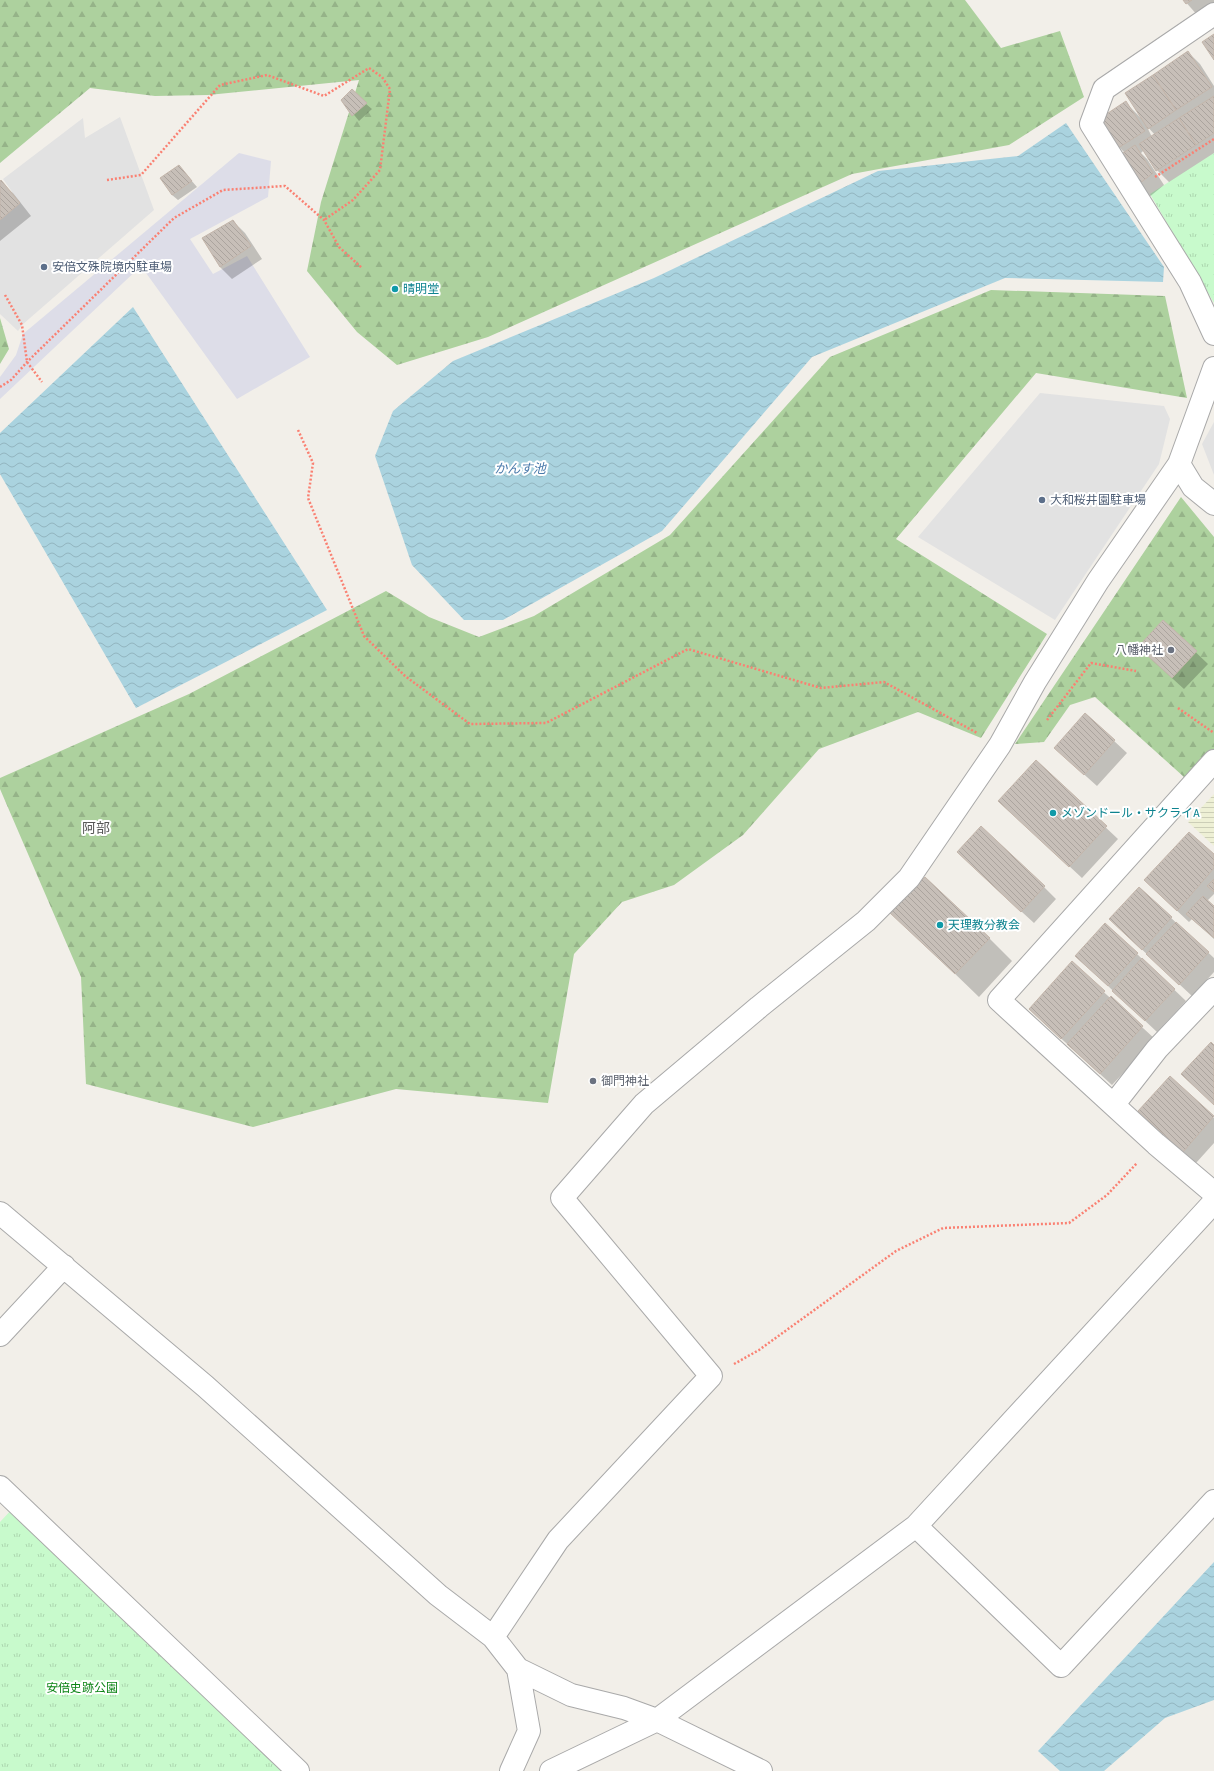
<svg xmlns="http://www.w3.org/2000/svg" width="1214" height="1771" font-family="Karla,'Noto Sans JP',sans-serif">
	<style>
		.farmland { fill: url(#farmland-rules) }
		.forest { fill: url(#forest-firs) }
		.park { fill: url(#park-tufts) }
		.parking { fill: #e2e2e2 }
		.plaza { fill: #dddde8 }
		.water { fill: url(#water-waves) }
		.shadow { fill: #0003; fill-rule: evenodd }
		.building { fill: url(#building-back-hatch); stroke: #c4b6ab }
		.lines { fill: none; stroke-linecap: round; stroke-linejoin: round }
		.minor-casing { stroke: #a9a9a9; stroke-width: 24 }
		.path { stroke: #fa8072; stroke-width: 2.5; stroke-dasharray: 2 2; stroke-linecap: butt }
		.minor { stroke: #fff; stroke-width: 22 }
		.service-dot { fill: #5c6f8a; stroke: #fff; stroke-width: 1.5 }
		.culture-dot { fill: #0f9aa8; stroke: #fff; stroke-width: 1.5 }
		.worship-dot { fill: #6b7280; stroke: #fff; stroke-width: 1.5 }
		.labels { text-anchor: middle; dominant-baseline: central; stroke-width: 4; stroke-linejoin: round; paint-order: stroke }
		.service-label { font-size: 12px; fill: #4e5e75; stroke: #fff; text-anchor: start }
		.culture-label { font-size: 12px; fill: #0d838f; stroke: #fff; text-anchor: start }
		.worship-label { font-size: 12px; fill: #5b616d; stroke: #fff; text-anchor: end }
		.park-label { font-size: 12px; fill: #0c8416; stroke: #fff }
		.water-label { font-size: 13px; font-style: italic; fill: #4a7aab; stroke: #fff }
		.quarter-label { font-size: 14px; fill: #555; stroke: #fff }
	</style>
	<defs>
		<pattern id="farmland-rules" width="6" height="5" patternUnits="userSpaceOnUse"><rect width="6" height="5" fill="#eef0d5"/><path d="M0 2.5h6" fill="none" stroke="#ccceb7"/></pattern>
		<pattern id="forest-firs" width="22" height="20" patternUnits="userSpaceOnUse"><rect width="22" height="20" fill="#add19e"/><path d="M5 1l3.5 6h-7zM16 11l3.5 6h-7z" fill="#95b388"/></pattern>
		<pattern id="park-tufts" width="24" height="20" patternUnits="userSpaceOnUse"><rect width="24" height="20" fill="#c8facc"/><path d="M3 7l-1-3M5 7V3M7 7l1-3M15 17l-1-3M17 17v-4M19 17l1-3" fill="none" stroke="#acd6af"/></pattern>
		<pattern id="water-waves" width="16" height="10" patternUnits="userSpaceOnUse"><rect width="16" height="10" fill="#aad3df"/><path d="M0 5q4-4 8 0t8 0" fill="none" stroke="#92b5bf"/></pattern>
		<pattern id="building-back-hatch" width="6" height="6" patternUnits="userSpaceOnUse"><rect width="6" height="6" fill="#c7bfb8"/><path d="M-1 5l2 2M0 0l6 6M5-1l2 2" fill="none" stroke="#aba49e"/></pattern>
	</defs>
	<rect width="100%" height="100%" fill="#f2efe9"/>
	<!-- farmland -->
	<path class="farmland" d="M1214 794V846L1188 822Z"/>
	<!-- forest -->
	<path class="forest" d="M0 0H965L1001 48 1060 31 1084 97 1009 145 852 174 488 337 397 365 357 332 307 271 321 202 359 80 208 95 155 96 90 88 0 163Z
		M991 290 1165 296 1187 398 1036 373 896 539 1047 634 981 738 918 712 819 749 743 835 674 885 622 902 574 954 548 1103 396 1089 253 1127 86 1084 81 977 0 789V778L189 694 386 591 429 617 479 637 534 616 670 535 830 357Z
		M0 318 9 349 0 364Z
		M1181 497 1214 537V755L1184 777 1095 697 1070 705 1044 742 1015 744Z"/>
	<!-- park -->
	<path class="park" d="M1214 153V303L1150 194Z
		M13 1508 287 1771H0V1522Z"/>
	<!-- parking -->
	<path class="parking" d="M120 117 154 210 22 325 18 331 0 314V220L20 203 3 179 83 118 85 138Z
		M1040 393 1164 406 1170 419 1159 464 1055 620 918 537Z
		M1214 422V475L1202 444Z"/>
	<!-- plaza -->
	<path class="plaza" d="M239 153 271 161 268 197 190 239 213 274 247 256 310 357 237 399 141 266 0 399V377L16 355 23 334Z"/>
	<!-- water -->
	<path class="water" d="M1066 123 1164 267 1163 282 1005 278 812 357 662 531 503 620H464L412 565 375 456 393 411 453 361 654 278 878 171 1018 156Z
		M133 307 327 610 136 708 0 474V433Z
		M1214 1562V1700L1165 1718 1104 1771H1060L1038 1751Z"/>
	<!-- shadow -->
	<path class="shadow" d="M1184 0H1214V5L1198 16Z
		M1188 52 1200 64 1214 86V153L1169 182 1157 170 1144 150 1141 153 1147 159 1164 185 1148 198 1125 153 1119 147 1126 103 1141 118ZM1146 125 1155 135 1152 137Z
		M342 100 366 104 372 109 359 121Z
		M179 166 197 187 178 200 172 195Z
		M0 182 13 193 31 216 0 241Z
		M233 221 245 233 262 259 232 279 220 267 203 238Z
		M1163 621 1208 664 1184 689 1151 659Z
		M1085 714 1127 753 1097 786 1068 760Z
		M1036 762 1118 839 1082 878 1011 812Z
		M1214 855V894L1207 901 1214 907V939L1192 919 1189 922 1157 892Z
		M970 864 1044 887 1056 899 1034 923Z
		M1139 888 1214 958V972L1192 996 1122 931Z
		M892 913 989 938 1012 961 979 997Z
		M1137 954 1186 1001 1157 1032 1076 956Z
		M1072 963 1155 1039 1112 1085 1042 1021Z
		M1170 1077 1214 1118V1143L1196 1163 1151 1123Z"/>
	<!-- building -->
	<path class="building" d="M1183 0H1192L1186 4Z
		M1214 34V60L1202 42Z
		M1188 51 1212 87 1176 110 1153 75Z
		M1153 75 1176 110 1148 129 1125 93Z
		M352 89 367 103 352 116 341 100Z
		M1214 96V133L1196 145 1179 118Z
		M1126 101 1145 131 1118 148 1099 119Z
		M1179 118 1196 145 1156 171 1139 144Z
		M1135 145 1153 173 1135 187 1117 157Z
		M179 165 192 181 172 195 160 178Z
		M1 180 20 203 0 220V181Z
		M233 220 251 246 220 267 202 238Z
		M1163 620 1197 651 1172 678 1138 647Z
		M1085 713 1115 740 1084 775 1054 748Z
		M1036 760 1107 826 1069 867 998 801Z
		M981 826 1045 886 1021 912 957 852Z
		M1189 832 1214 854V868L1177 911 1144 880Z
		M925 877 990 938 955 974 890 913Z
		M1214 879V892L1207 886Z
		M1139 887 1172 917 1142 950 1109 919Z
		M1203 896 1214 906V938L1186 914Z
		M1176 922 1209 952 1179 985 1146 954Z
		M1105 923 1138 953 1108 986 1075 956Z
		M1142 958 1175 989 1145 1021 1112 991Z
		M1072 961 1105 991 1061 1039 1029 1009Z
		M1111 996 1143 1026 1100 1074 1067 1044Z
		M1211 1042 1214 1045V1105L1181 1074Z
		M1170 1076 1214 1116 1183 1152 1138 1111Z"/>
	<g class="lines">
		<!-- minor casing -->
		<g class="minor-casing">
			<path id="minor" d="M1214 14 1104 89 1091 124 1190 282 1214 334
				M1214 368 1179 464 1193 487 1214 504
				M1214 761 999 1000 1156 1144 1214 1193
				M1114 1104 1157 1049 1214 989
				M0 1213 205 1386 438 1595 493 1637 518 1669 571 1695 624 1708 657 1720 761 1771
				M0 1335 64 1266
				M0 1487 298 1771
				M916 1526 1061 1666 1214 1501
				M493 1637 558 1540 711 1376 562 1198 644 1104 759 1007 866 921 909 878 1000 745 1035 682 1098 581 1179 464
				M511 1771 529 1731 518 1669
				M551 1771 657 1720 916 1526 1214 1202"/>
		</g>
		<!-- path -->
		<path class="path" d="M1155 177 1214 139
			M107 180 141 175 220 85 267 75 324 96 369 68 382 77 390 89 380 170 353 200 324 220
			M5 295 22 325 27 362 42 382
			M0 387 11 380 27 362 174 218 223 190 285 186 324 220 339 247 362 268
			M298 430 313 463 308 498 364 636 405 676 470 724 546 723 688 649 821 688 884 682 977 733
			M1178 708 1214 733
			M1047 720 1091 663 1136 671
			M734 1364 759 1350 896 1251 943 1228 1069 1223 1107 1195 1137 1163"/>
		<!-- minor -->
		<use href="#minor" class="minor"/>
	</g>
	<!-- markers -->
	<g class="service-dot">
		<circle cx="44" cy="267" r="4"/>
		<circle cx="1042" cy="500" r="4"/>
	</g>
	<g class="culture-dot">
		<circle cx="395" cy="289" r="4"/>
		<circle cx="1053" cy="813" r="4"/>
		<circle cx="940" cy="925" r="4"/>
	</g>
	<g class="worship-dot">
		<circle cx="1171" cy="650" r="4"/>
		<circle cx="593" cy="1081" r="4"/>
	</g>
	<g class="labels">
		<!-- service labels -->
		<g class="service-label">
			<text x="52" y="267">安倍文殊院境内駐車場</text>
			<text x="1050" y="500">大和桜井園駐車場</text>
		</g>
		<!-- culture labels -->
		<g class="culture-label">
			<text x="403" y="289">晴明堂</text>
			<text x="1061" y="813">メゾンドール・サクライA</text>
			<text x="948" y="925">天理教分教会</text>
		</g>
		<!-- worship labels -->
		<g class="worship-label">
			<text x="1163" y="650">八幡神社</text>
			<text x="601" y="1081" text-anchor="start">御門神社</text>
		</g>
		<!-- park labels -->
		<g class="park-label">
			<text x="82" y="1688">安倍史跡公園</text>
		</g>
		<!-- water labels -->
		<g class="water-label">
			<text x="520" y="468">かんす池</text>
		</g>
		<!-- quarter labels -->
		<g class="quarter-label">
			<text x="96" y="828">阿部</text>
		</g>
	</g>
</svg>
